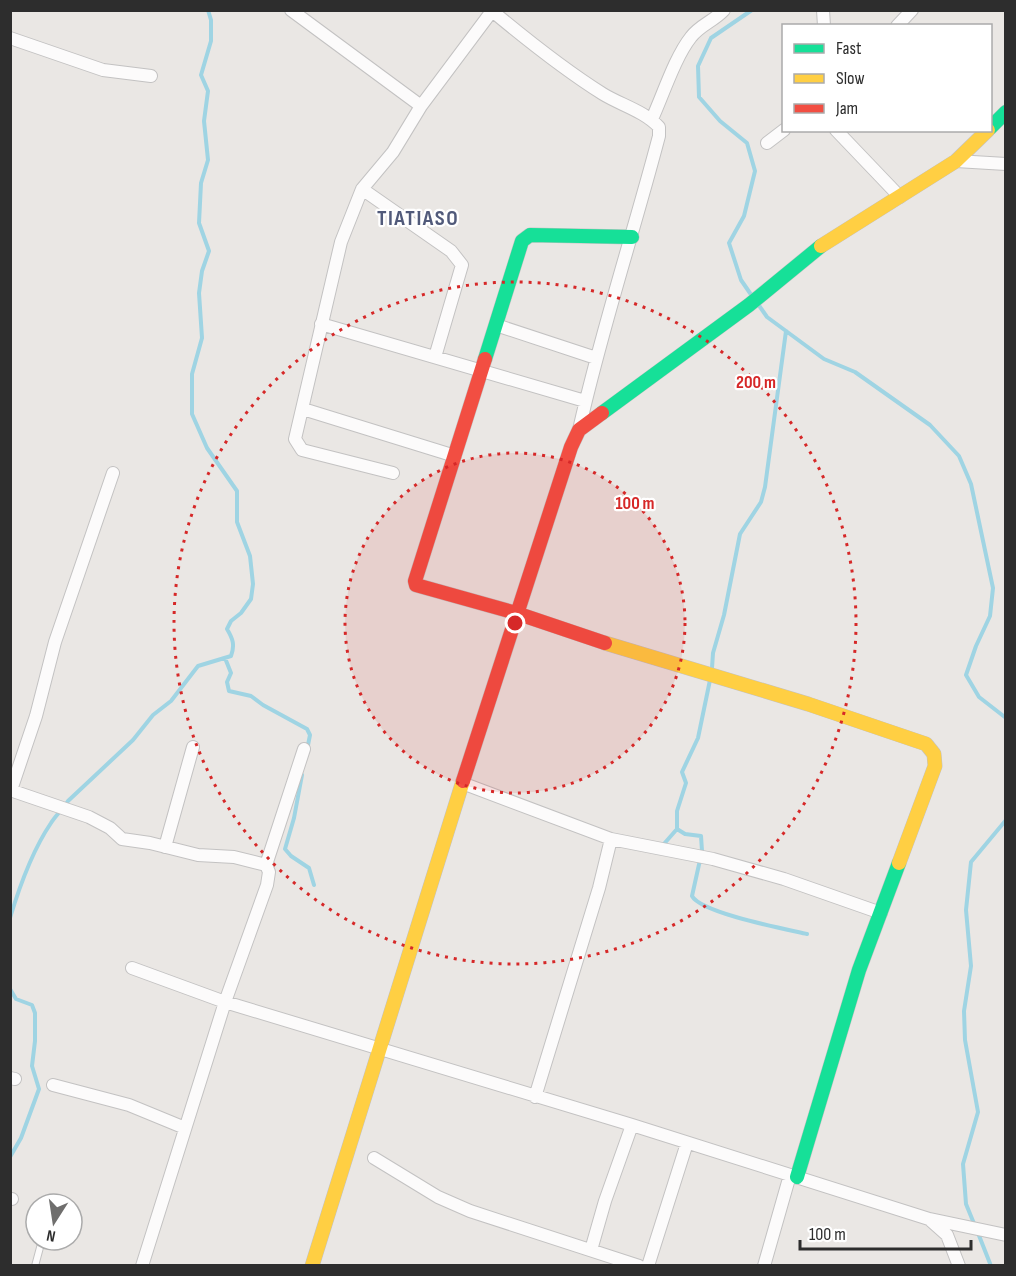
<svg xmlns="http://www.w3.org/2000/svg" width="1016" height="1276" font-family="'Sofia Sans Condensed',sans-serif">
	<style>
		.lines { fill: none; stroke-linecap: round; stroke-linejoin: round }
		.stream { stroke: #9fd4e3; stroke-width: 4 }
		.lane-casing { stroke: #c3c2c2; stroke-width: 8 }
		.street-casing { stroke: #c3c2c2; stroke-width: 14 }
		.fast-casing { stroke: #c3c2c2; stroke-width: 15 }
		.slow-casing { stroke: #c3c2c2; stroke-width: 15 }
		.jam-casing { stroke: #c3c2c2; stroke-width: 15 }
		.lane { stroke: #fcfbfb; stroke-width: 6 }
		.street { stroke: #fcfbfb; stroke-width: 12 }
		.fast { stroke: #16e098; stroke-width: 14 }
		.slow { stroke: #ffcf43; stroke-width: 14 }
		.jam { stroke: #f24e42; stroke-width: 14 }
		.ring { fill: none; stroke: #d62828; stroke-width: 3; stroke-dasharray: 3 6 }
		.labels { text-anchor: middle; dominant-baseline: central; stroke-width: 4.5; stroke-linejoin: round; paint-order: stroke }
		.district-label { font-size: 22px; font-weight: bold; letter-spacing: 1.5px; fill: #515a7a; stroke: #fff }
		.centre { fill: #d62828; stroke: #fff; stroke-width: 3 }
		.ring-label { font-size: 18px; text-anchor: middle; font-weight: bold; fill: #d62828; stroke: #fff; stroke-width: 4.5; stroke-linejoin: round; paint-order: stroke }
	</style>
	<rect width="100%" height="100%" fill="#eae7e4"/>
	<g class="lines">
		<!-- stream -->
		<path class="stream" d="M752 296 741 280 729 243 744 216 755 171 747 143 720 121 699 97 698 66 711 38 752 10
			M758 304 767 317 824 359 855 372 930 425 959 456 971 484 993 588 990 616 976 646 966 675 979 697 1006 718
			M225 658 231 673 227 682 229 691 251 696 263 705 307 729 310 735 307 750
			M712 668 713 653 724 615 740 534 761 502 765 487 786 331
			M302 775 294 818 285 849 291 856 309 868 314 885
			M677 829 685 834 701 836 702 851
			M663 845 677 829V811L686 783 682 772 698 738 710 680
			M700 860 692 896C701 913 785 929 807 934
			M10 918C19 888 34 848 51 823 56 815 63 809 68 801L133 740 153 715 171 701 198 666 231 656C235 645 233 639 227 629L231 621 241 613 251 599 253 584 250 556 237 522V491L207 448 192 414V374L202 338 199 293 202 271 209 251 199 223 201 183 208 160 204 121 208 91 201 75 211 41V20L208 10
			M10 989 16 999 32 1005 35 1013V1041L32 1066 39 1089 21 1138 10 1157
			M975 1226 966 1204 963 1164 978 1112 965 1040 964 1011 971 966 966 910 971 862 1006 820
			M978 1233 991 1266"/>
		<!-- lane casing -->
		<g class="lane-casing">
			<path id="lane" d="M35 1266 42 1240"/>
		</g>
		<!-- street casing -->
		<g class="street-casing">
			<path id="street" d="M291 10 421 106
				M491 10C527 40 563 69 603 94 621 105 644 111 659 127V136C633 235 601 331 579 430
				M823 10 824 26
				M897 26 912 10
				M10 38 103 70 151 76
				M652 119C663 95 675 57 691 37 700 25 714 21 724 10
				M836 130 900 197
				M767 143 784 130
				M956 161 1006 164
				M362 189 451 251 462 265 435 357
				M321 324 585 401
				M496 325 596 358
				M303 409 455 456
				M393 473 302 450 295 439 341 242 362 189 393 152 421 106 492 11
				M462 783 611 839 599 888 535 1097
				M10 790 89 817 110 828 122 839 150 843 198 855 234 857 266 865
				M11 790 36 716 55 642 113 473
				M611 839 713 859 784 879 881 913
				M165 847 193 747
				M132 968 225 1002 632 1125 929 1219 947 1235 959 1266
				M10 1078 15 1079
				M53 1085 129 1105 185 1128
				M374 1158 438 1197 470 1211 639 1266
				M10 1199H12
				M930 1219 1006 1235
				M591 1250 605 1201 632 1125
				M142 1266 225 1002 267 885 269 872 266 865 304 749
				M648 1266 687 1143
				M764 1266 790 1175"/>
		</g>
		<!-- fast casing -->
		<g class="fast-casing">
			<path id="fast" d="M990 128 1006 112
				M485 359 522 241 530 235 632 237
				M602 413 749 305 821 246
				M797 1177 859 970 899 863"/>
		</g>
		<!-- slow casing -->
		<g class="slow-casing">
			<path id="slow" d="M821 246 956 161 988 130
				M605 643 808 704 926 744 934 754 935 766 899 863
				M312 1266 463 781"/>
		</g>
		<!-- jam casing -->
		<g class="jam-casing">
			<path id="jam" d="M485 359 415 581 416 585 516 613 605 643
				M463 781 571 447 579 430 602 413"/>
		</g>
		<!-- lane -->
		<use href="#lane" class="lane"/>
		<!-- street -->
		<use href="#street" class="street"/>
		<!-- fast -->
		<use href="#fast" class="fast"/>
		<!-- slow -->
		<use href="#slow" class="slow"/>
		<!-- jam -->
		<use href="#jam" class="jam"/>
	</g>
	<!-- distance rings -->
	<circle cx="515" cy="623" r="170" fill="#d62828" fill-opacity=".12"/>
	<g class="ring">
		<circle cx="515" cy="623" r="170"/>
		<circle cx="515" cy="623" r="341"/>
	</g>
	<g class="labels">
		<!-- district labels -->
		<g class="district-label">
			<text x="418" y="218">TIATIASO</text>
		</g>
	</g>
	<circle cx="515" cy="623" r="9" class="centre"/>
	<g class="ring-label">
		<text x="756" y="388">200 m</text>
		<text x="635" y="509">100 m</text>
	</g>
	<!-- border -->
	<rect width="1016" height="1276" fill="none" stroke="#2d2d2d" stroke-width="24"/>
	<!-- legend -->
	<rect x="782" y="24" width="210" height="108" fill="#ffffff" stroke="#ababab" stroke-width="1.5"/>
	<rect x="794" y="44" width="30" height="9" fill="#16e098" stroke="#ababab" stroke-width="1.5"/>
	<text x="836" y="54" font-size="18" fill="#2d2d2d">Fast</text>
	<rect x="794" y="74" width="30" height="9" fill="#ffcf43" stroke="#ababab" stroke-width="1.5"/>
	<text x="836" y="84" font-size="18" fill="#2d2d2d">Slow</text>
	<rect x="794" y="104" width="30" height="9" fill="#f24e42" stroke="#ababab" stroke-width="1.5"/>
	<text x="836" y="114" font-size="18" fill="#2d2d2d">Jam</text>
	<!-- north arrow -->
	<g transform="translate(54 1222) rotate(192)"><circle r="28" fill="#ffffff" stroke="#ababab" stroke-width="1.5"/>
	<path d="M0-4.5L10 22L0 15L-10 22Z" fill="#6f6e6d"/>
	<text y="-9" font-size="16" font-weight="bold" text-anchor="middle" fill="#2d2d2d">N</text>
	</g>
	<!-- scale -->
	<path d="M800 1240v9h171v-9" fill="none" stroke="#2d2d2d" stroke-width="3"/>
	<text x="809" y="1240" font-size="18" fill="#2d2d2d" stroke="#ffffff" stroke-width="4.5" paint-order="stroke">100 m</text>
</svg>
